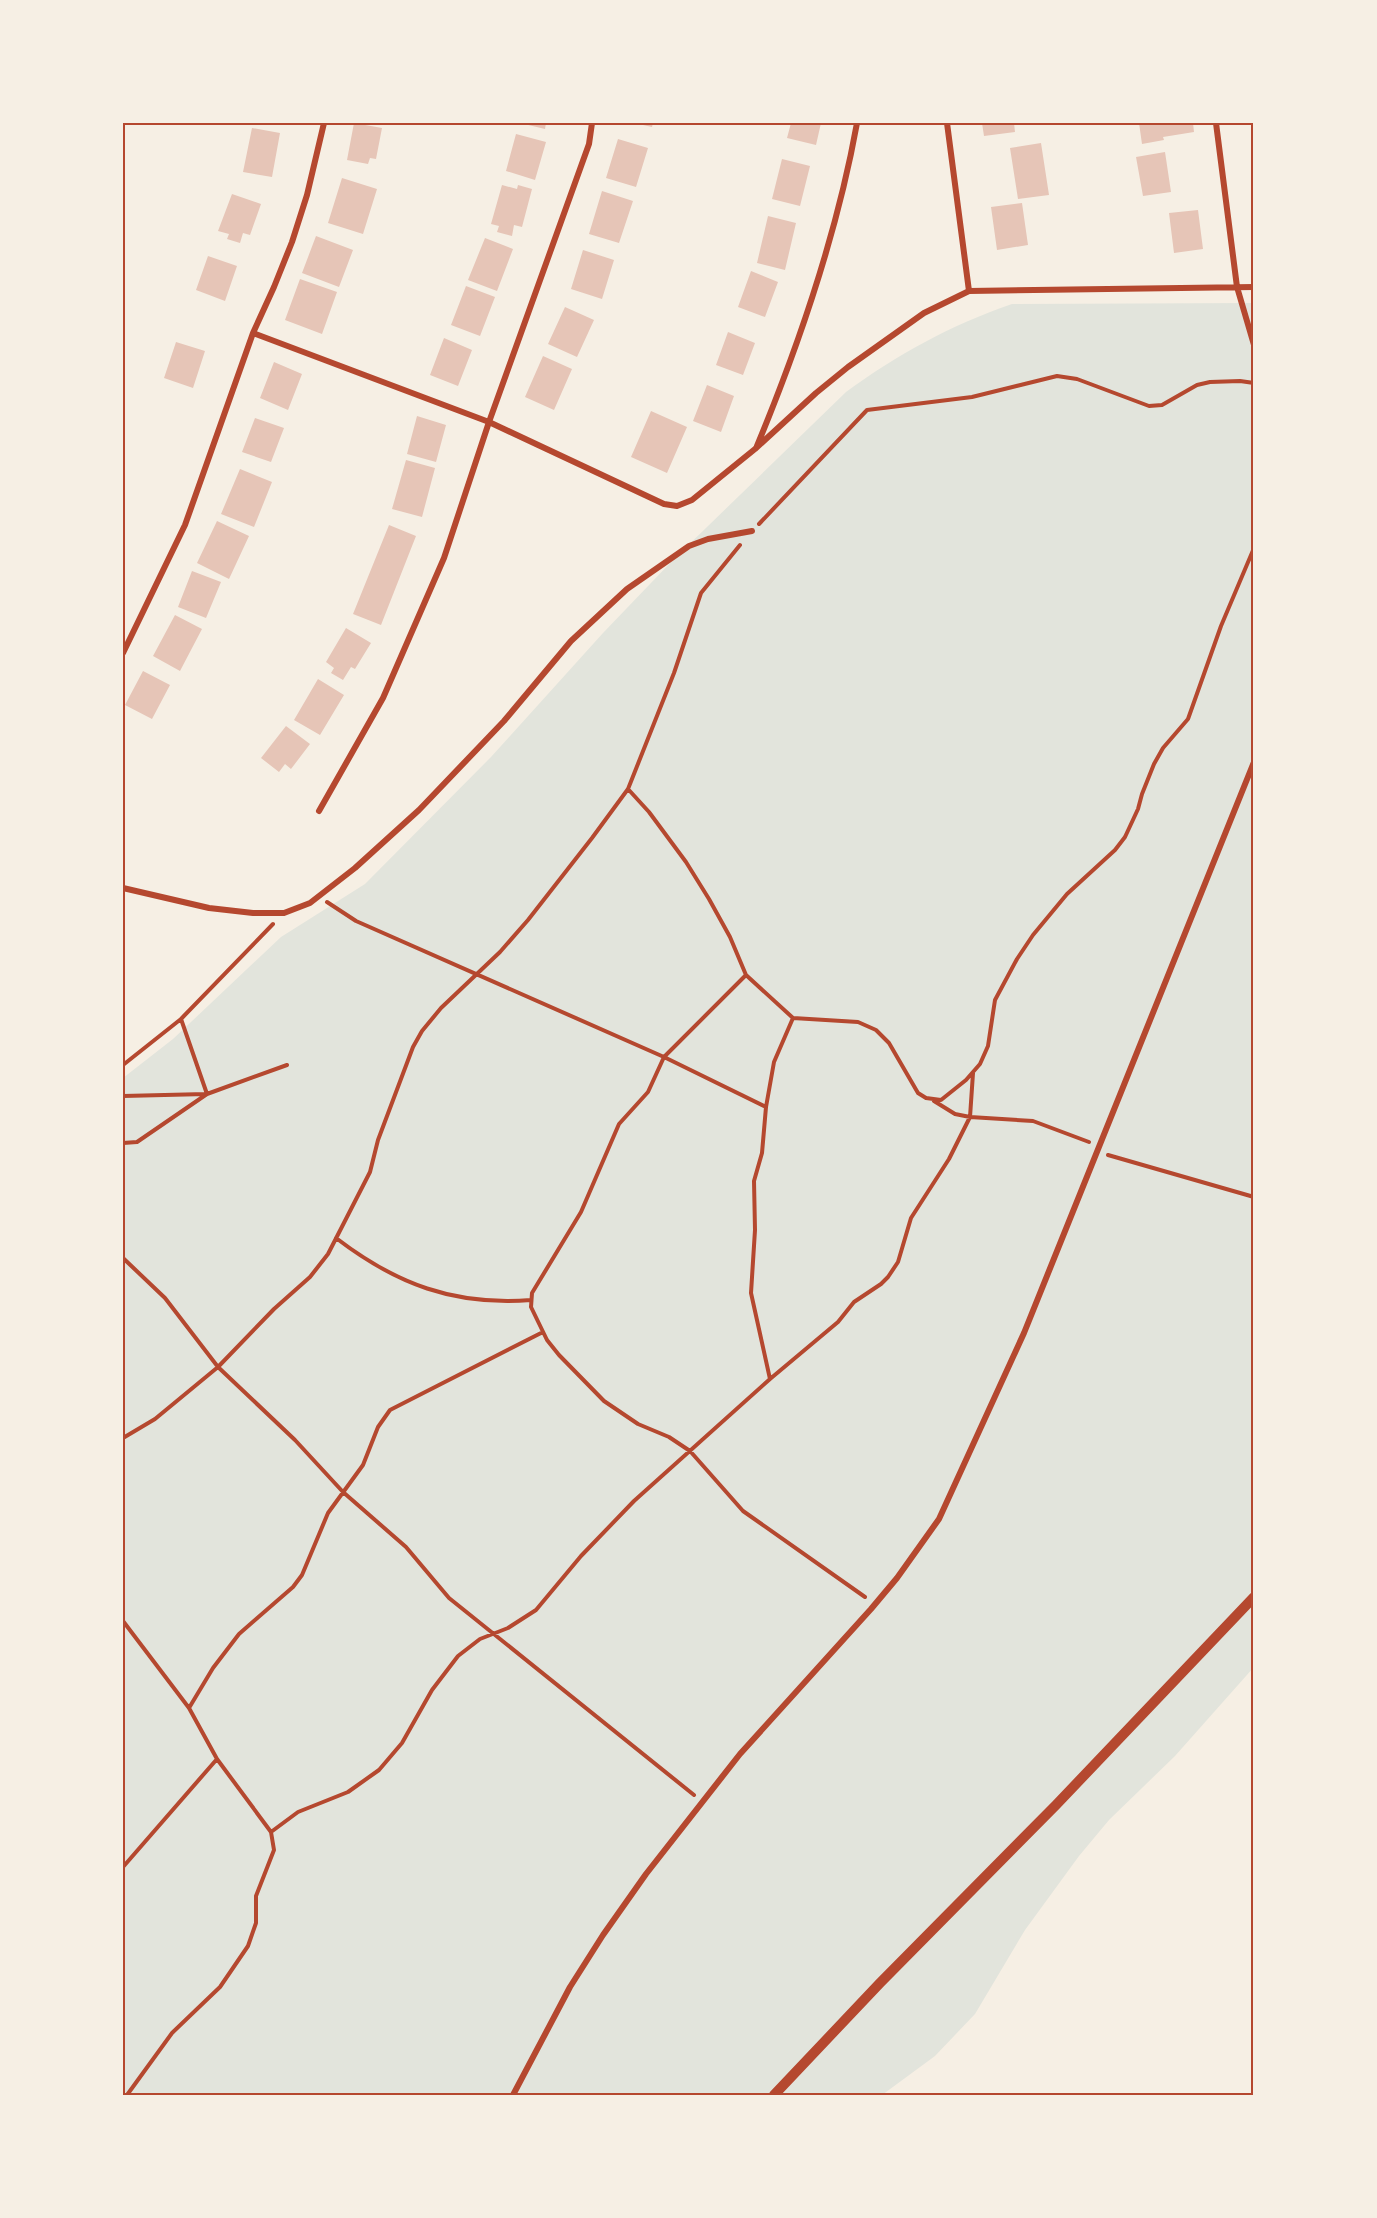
<svg xmlns="http://www.w3.org/2000/svg" width="1377" height="2218" font-family="'Exo 2',sans-serif">
	<style>
		.green { fill: #e2e4dc }
		.building { fill: #e6c5b7 }
		.lines { fill: none; stroke-linecap: round; stroke-linejoin: round }
		.path { stroke: #b5482f; stroke-width: 4 }
		.minor { stroke: #b5482f; stroke-width: 6 }
		.tertiary { stroke: #b5482f; stroke-width: 10 }
		.neatline { fill: none; stroke: #b5482f; stroke-width: 2 }
	</style>
	<rect width="100%" height="100%" fill="#f6efe4"/>
	<!-- green -->
	<path class="green" d="M1254 303V1667L1175 1756 1109 1820 1079 1856 1025 1930 975 2014 935 2056 882 2095H123V1078L173 1039 281 937 365 884 491 757 603 633 673 560 846 392C898 354 951 325 1012 304Z"/>
	<!-- building -->
	<path class="building" d="M354 123 382 128 376 159 370 158 368 164 347 160Z
		M520 123H546L545 129Z
		M634 123H653L652 127Z
		M791 123H821L816 145 787 138Z
		M982 123H1014L1015 132 984 136Z
		M1139 123H1193L1194 132 1163 137 1164 140 1142 144Z
		M252 128 280 133 272 177 243 172Z
		M516 134 546 142 535 180 506 171Z
		M618 139 648 148 636 187 606 178Z
		M1041 143 1049 195 1018 199 1010 148Z
		M1165 152 1171 192 1143 196 1136 157Z
		M782 159 810 166 800 206 772 199Z
		M342 178 377 189 363 234 328 223Z
		M502 185 517 189 518 185 532 189 522 227 514 225 512 236 497 232 499 226 491 224Z
		M602 191 633 201 619 243 589 234Z
		M232 194 261 204 250 235 243 233 240 243 227 239 229 234 218 231Z
		M1022 203 1028 245 997 250 991 207Z
		M1198 210 1203 249 1174 253 1169 213Z
		M768 216 796 223 785 270 757 263Z
		M316 236 353 250 339 287 302 273Z
		M485 238 513 249 497 291 468 280Z
		M583 250 614 260 602 299 571 289Z
		M208 256 237 266 225 301 196 290Z
		M751 271 778 282 765 317 738 307Z
		M300 279 337 292 322 334 285 320Z
		M466 286 495 297 480 336 451 325Z
		M565 307 594 320 577 357 548 344Z
		M728 332 755 343 743 375 716 365Z
		M444 338 472 350 458 386 430 375Z
		M176 342 205 351 193 388 164 378Z
		M543 356 572 369 554 410 525 397Z
		M274 362 302 374 288 410 260 398Z
		M707 385 734 396 721 432 693 421Z
		M651 411 687 427 667 473 631 457Z
		M417 416 446 425 436 462 407 454Z
		M255 418 284 428 271 462 242 452Z
		M406 460 435 468 422 517 392 509Z
		M240 469 272 482 254 527 221 514Z
		M217 521 249 536 229 579 197 563Z
		M389 525 416 536 381 625 353 614Z
		M192 571 221 582 206 618 178 607Z
		M175 615 202 629 180 671 153 656Z
		M346 628 371 643 355 669 351 667 343 680 331 673 334 668 326 662Z
		M143 671 170 685 152 719 125 705Z
		M318 679 344 695 320 735 294 720Z
		M286 726 310 744 291 769 285 764 279 772 261 758Z"/>
	<g class="lines">
		<!-- path -->
		<path class="path" d="M759 524 867 410 972 397 1057 376 1077 379 1149 406 1162 405 1197 385 1210 382 1240 381 1254 383
			M628 789 649 812 686 862 709 899 730 937 746 975 793 1018 858 1022 876 1030 889 1043 918 1093 926 1098 941 1100 966 1080 980 1064 988 1046 995 1000 1017 959 1033 935 1067 894 1115 850 1125 837 1138 809 1142 794 1154 764 1163 748 1188 719 1221 626 1254 548
			M327 902 356 921 664 1057 766 1107
			M746 975 664 1057 648 1092 619 1124 581 1212 532 1293 531 1307 547 1340 559 1355 604 1401 638 1424 669 1437 690 1451 743 1511 865 1597
			M181 1019 207 1094
			M123 1065 181 1019 273 924
			M123 1096 206 1094
			M934 1101 955 1114 970 1117 1033 1121 1089 1142
			M123 1143 137 1142 207 1094 287 1065
			M1108 1155 1254 1197
			M336 1238C396 1284 454 1306 531 1300
			M123 1258 165 1298 218 1367 295 1440 343 1492 406 1547 449 1598 694 1795
			M770 1379 751 1293 755 1230 754 1181 762 1153 766 1107 774 1062 793 1018
			M123 1438 155 1419 218 1367 274 1309 310 1277 328 1254 370 1172 378 1140 413 1047 422 1031 441 1008 500 952 528 920 592 838 628 789 674 673 701 593 740 545
			M123 1621 189 1708 217 1759 271 1832 274 1850 256 1896V1923L248 1946 220 1987 172 2033 127 2095
			M189 1708 213 1668 239 1634 293 1587 302 1575 328 1513 363 1465 378 1427 390 1410 543 1332
			M271 1832 298 1812 348 1792 379 1770 402 1743 432 1690 458 1656 480 1639 508 1628 536 1610 581 1556 634 1501 770 1379 838 1322 854 1302 881 1284 888 1277 898 1262 911 1218 949 1159 970 1117 973 1073
			M123 1867 217 1759"/>
		<!-- minor -->
		<path class="minor" d="M947 123 969 291
			M1216 123 1237 287 1254 345
			M253 333 489 422 664 504 677 506 692 500 755 449 816 393 848 367 924 313 969 291 1254 287
			M757 446C800 342 837 234 857 123
			M123 653 185 525 253 333 274 287 292 242 307 195 324 123
			M319 811 383 698 444 558 489 422 589 144 592 123
			M123 888 209 908 253 913H284L310 903 355 868 419 810 504 721 571 641 627 589 689 546 708 539 752 531
			M513 2095 570 1987 603 1935 646 1874 740 1754 871 1609 897 1578 939 1519 1024 1333 1254 762"/>
		<!-- tertiary -->
		<path class="tertiary" d="M774 2095 880 1983 1056 1805 1254 1597"/>
	</g>
	<!-- border -->
	<rect width="1377" height="2218" fill="none" stroke="#f6efe4" stroke-width="249"/>
	<rect x="124" y="124" width="1128" height="1970" class="neatline"/>
</svg>
